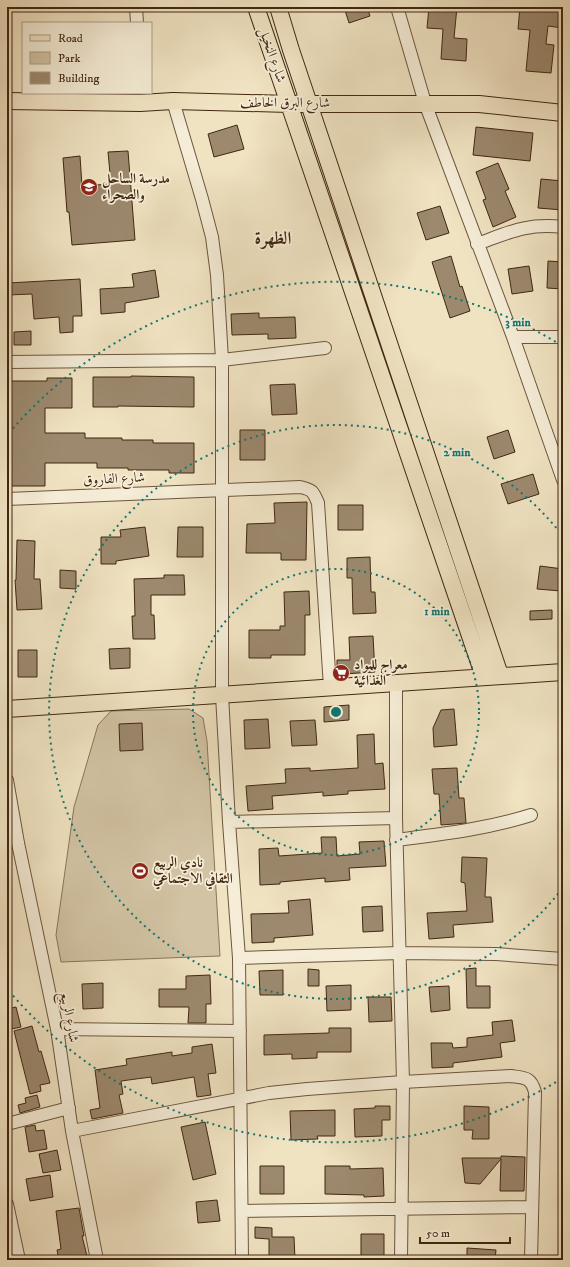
<svg xmlns="http://www.w3.org/2000/svg" width="570" height="1267" font-family="'IM FELL DW Pica',Amiri,serif">
	<style>
		.green { fill: #d2c3a4; stroke: #8a755b }
		.building { fill: #9c896e; stroke: #412712 }
		.lines { fill: none; stroke-linecap: round; stroke-linejoin: round }
		.minor-casing { stroke: #6d563e; stroke-width: 14 }
		.major-casing { stroke: #412712; stroke-width: 18 }
		.minor { stroke: #f5edd7; stroke-width: 12 }
		.major { stroke: #f0e3c2; stroke-width: 16 }
		.ring { fill: none; stroke: #0f766e; stroke-width: 2; stroke-dasharray: 2 4 }
		.labels { text-anchor: middle; dominant-baseline: central; stroke-width: 3.5; stroke-linejoin: round; paint-order: stroke }
		.street-label { font-size: 14px; fill: #412712; stroke: #f5edd7 }
		.poi-label { font-size: 14px; font-weight: bold; fill: #412712; stroke: #f5edd7; text-anchor: start }
		.district-label { font-size: 18px; font-weight: bold; fill: #412712; stroke: #f5edd7 }
		.centre { fill: #0f766e; stroke: #f5edd7; stroke-width: 2 }
		.ring-label { font-size: 12px; text-anchor: middle; font-weight: bold; fill: #0f766e; stroke: #f5edd7; stroke-width: 3.5; stroke-linejoin: round; paint-order: stroke }
	</style>
	<rect width="100%" height="100%" fill="#f0e3c2"/>
	<filter id="stains"><feTurbulence type="fractalNoise" baseFrequency=".005" numOctaves="4"/><feColorMatrix values="0 0 0 0 .2 0 0 0 0 .09 0 0 0 0 .02 0 0 0 .5 -.17"/></filter>
	<radialGradient id="worn" r=".72"><stop offset=".6" stop-color="#630" stop-opacity="0"/><stop offset="1" stop-color="#630" stop-opacity=".3"/></radialGradient>
	<!-- green -->
	<path class="green" d="M189 709 203 718 207 741 220 956 61 962 56 935 74 807 98 725 111 711Z"/>
	<!-- building -->
	<path class="building" d="M344 7H367L370 16 349 23Z
		M429 7H457L454 38 467 39 466 61 441 59 443 29 427 28Z
		M520 7 563 11V28L548 26 546 44 554 45 551 73 526 71 530 30 518 29Z
		M237 125 244 149 214 157 208 134Z
		M476 127 533 133 530 161 473 155Z
		M128 151 135 240 72 245 69 212H67L63 158 80 156 82 186 111 184 108 152Z
		M498 163 509 189 505 191 516 217 493 227 483 200 486 199 476 172Z
		M541 179 563 181V210L538 208Z
		M440 206 449 233 426 240 417 213Z
		M451 256 460 287 462 286 470 311 450 318 432 262Z
		M548 261 563 262V289L547 288Z
		M529 266 533 291 512 294 508 269Z
		M155 270 159 297 125 303V312L101 314 100 289 134 287 132 274Z
		M80 279 82 316H73V332L60 333 59 317 34 319 32 294 8 295V283Z
		M259 313V318L295 317 296 338 268 339V334L232 335 231 314Z
		M31 331V345H14V332Z
		M131 376 194 377V407L118 406V407H93V377H131Z
		M47 378H72V408H45V433H85V438H122V440H153V443H194V473H169V470H128V468H97V463H45V486H7V424H11V381H47Z
		M295 384 297 414 272 415 270 385Z
		M240 430H265V460H240Z
		M508 430 515 452 494 459 487 437Z
		M533 474 539 494 508 504 501 484Z
		M307 502 306 560H281V553H246L247 524 275 523 274 503Z
		M338 505H363V530H338Z
		M145 527 149 556 116 561V564H101V537H121L120 530Z
		M178 527H203V557H177Z
		M17 540 35 541 34 579H40L42 609 17 610 15 580H16Z
		M370 557 371 592H375L376 613 353 614 352 578H347V558Z
		M540 566 563 569 561 591 537 589Z
		M60 570 76 571V589L60 588Z
		M164 575H184L185 595H151V615H154L155 639H133L132 616H135L134 579 164 578Z
		M309 591 310 615H305V655H271V658H249V630H280V626H285L284 592Z
		M552 610V619L530 620V611Z
		M373 636 375 672 343 674 337 670V660H350L349 637Z
		M130 648V668L110 669 109 649Z
		M18 650H37V677H18Z
		M349 705V720L324 722V707Z
		M454 709 457 745 434 747 433 728 441 710Z
		M268 719 270 748 245 749 244 720Z
		M315 720 317 745 292 746 290 721Z
		M142 723 143 750 120 751 119 724Z
		M374 734 375 764 383 763 385 789 348 791V794L323 796V792L272 796 273 809 248 811 246 786 286 783 285 769 310 768V771L358 768 357 735Z
		M457 768 459 798H464L466 823 441 825 439 794H434L432 769Z
		M321 837H336L337 856 360 854 359 842 384 841 386 866 349 868 350 880 325 882V878L280 882V884L260 885 259 849 278 848 279 856 322 853Z
		M462 857 487 858 485 897H491L493 922 453 925 454 937 429 939 427 913 467 911 465 883 461 882Z
		M310 899 313 935 274 938V942L252 943 251 914 289 913 288 901Z
		M382 906 383 931 363 932 362 907Z
		M476 968V986H490V1008H467L466 969Z
		M308 969 319 970V986H308Z
		M283 970V995H260L259 971Z
		M210 975 211 1004H206V1023H188L189 1007H159V989H186V976Z
		M103 983V1008L83 1009 82 984Z
		M351 985V1010L327 1011 326 986Z
		M449 986 450 1010 431 1012 429 987Z
		M368 997H391L392 1021 369 1022Z
		M16 1007 21 1027 7 1030V1009Z
		M512 1020 515 1041 500 1043 502 1057 453 1063V1067L432 1068 431 1043H452L453 1048 467 1047V1038L493 1035 492 1022Z
		M32 1026 39 1052 41 1051 50 1083 40 1085 41 1091 30 1094 14 1031Z
		M329 1028H351V1052H317V1058L292 1059V1054L264 1055V1035L329 1033Z
		M212 1044 216 1073 208 1074 211 1095 197 1097 194 1077 152 1084 151 1077 121 1081 123 1094 119 1095 123 1113 92 1119 90 1110 100 1108 95 1070 127 1065 126 1059 172 1052V1056L192 1053V1047Z
		M37 1095 40 1107 20 1113 18 1105 26 1103 25 1098Z
		M375 1106H390V1120H382V1136L355 1137 354 1109 375 1108Z
		M464 1106 489 1107V1139H472L473 1130H464Z
		M335 1110V1136H317L318 1139 291 1140 290 1111Z
		M205 1122 216 1174 193 1180 181 1127Z
		M35 1125 36 1131 44 1130 47 1149 29 1152 25 1127Z
		M57 1150 61 1170 43 1173 39 1154Z
		M501 1156 525 1157 524 1191H500L501 1159 480 1184 465 1183 462 1158H501Z
		M260 1166H284V1194H260Z
		M325 1166H350V1169L383 1168 384 1196 364 1197V1195L325 1194Z
		M50 1175 53 1197 30 1201 26 1179Z
		M217 1200 220 1221 198 1223 196 1202Z
		M79 1208 84 1236H82L88 1260H59L57 1250 61 1249 56 1211Z
		M255 1227 272 1228V1237H294L295 1260H269V1239L255 1238Z
		M361 1234H384V1258H361Z
		M467 1248 496 1250 495 1260H467Z"/>
	<g class="lines">
		<!-- minor casing -->
		<g class="minor-casing">
			<path id="minor" d="M136 7 137 23
				M397 7 425 103 513 337 563 480
				M173 101 202 199 212 237 217 275 222 360V695L229 822 239 958 242 1260
				M477 244C510 232 527 223 563 227
				M513 337H563
				M7 362 222 360 325 348
				M7 499 300 487C313 490 313 491 318 503L330 687
				M396 683V818L403 1082 401 1260
				M7 780 18 843 57 1029 72 1131 97 1260
				M229 822 396 818
				M396 840C442 834 487 829 531 815
				M239 958 400 953 496 954 563 959
				M57 1029 240 1031
				M7 1124 69 1108
				M72 1131 269 1093 307 1089 403 1082 511 1076C525 1078 531 1077 535 1092L531 1260
				M7 1204 19 1260
				M242 1211 532 1207"/>
		</g>
		<!-- major casing -->
		<g class="major-casing">
			<path id="major" d="M256 7 484 677
				M278 7 291 50 500 675
				M7 101 140 103 173 101 289 104H479L563 113
				M7 709 563 672"/>
		</g>
		<!-- minor -->
		<use href="#minor" class="minor"/>
		<!-- major -->
		<use href="#major" class="major"/>
	</g>
	<!-- distance rings -->
	<g class="ring">
		<circle cx="336" cy="712" r="143"/>
		<path d="M562 889A287 287 0 1 1 562 535"/>
		<path d="M561 1079A430 430 0 0 1 9 991M9 433A430 430 0 0 1 561 345"/>
	</g>
	<!-- icons -->
	<defs>
		<g id="school-disc" transform="scale(0.9)"><circle r="9.5" fill="#8f2418" stroke="#f5edd7"/><path d="M0-5L7-2L0 1L-7-2ZM-4 1L0 2.5L4 1V4Q0 6-4 4Z" fill="#fff"/></g>
		<g id="supermarket-disc" transform="scale(0.9)"><circle r="9.5" fill="#8f2418" stroke="#f5edd7"/><path d="M-6-5.5h2.5l.6 2H6L4.5 2H-2.5L-4.4-4H-6ZM-1.5 3.2a1.3 1.3 0 1 0 .1 0ZM3 3.2a1.3 1.3 0 1 0 .1 0Z" fill="#fff"/></g>
		<g id="stadium-disc" transform="scale(0.9)"><circle r="9.5" fill="#8f2418" stroke="#f5edd7"/><path d="M0-5a6.5 5 0 1 0 0 10a6.5 5 0 1 0 0-10ZM-3.5-1.8h7v3.6h-7Z" fill="#fff"/></g>
	</defs>
	<g fill-rule="evenodd">
		<use href="#school-disc" x="89" y="187"/>
		<use href="#supermarket-disc" x="341" y="673"/>
		<use href="#stadium-disc" x="140" y="871"/>
	</g>
	<g class="labels">
		<!-- street labels -->
		<g class="street-label">
			<text transform="translate(272 55) rotate(71)">شارع النخيل</text>
			<text x="285" y="103">شارع البرق الخاطف</text>
			<text transform="translate(114 479) rotate(-3)">شارع الفاروق</text>
			<text transform="translate(69 1017) rotate(79)">شارع الربيع</text>
		</g>
		<!-- poi labels -->
		<g class="poi-label">
			<text x="102" y="179">مدرسة الساحل<tspan x="102" dy="16">والصحراء</tspan></text>
			<text x="354" y="665">معراج للمواد<tspan x="354" dy="16">الغذائية</tspan></text>
			<text x="153" y="863">نادي الربيع<tspan x="153" dy="16">الثقافي الاجتماعي</tspan></text>
		</g>
		<!-- district labels -->
		<g class="district-label">
			<text x="273" y="239">الظهرة</text>
		</g>
	</g>
	<circle cx="336" cy="712" r="6" class="centre"/>
	<g class="ring-label">
		<text x="518" y="326">3 min</text>
		<text x="457" y="456">2 min</text>
		<text x="437" y="615">1 min</text>
	</g>
	<!-- margin -->
	<rect width="570" height="1267" fill="none" stroke="#f0e3c2" stroke-width="24"/>
	<rect x="8" y="8" width="554" height="1251" fill="none" stroke="#412712" stroke-width="2"/>
	<rect x="12" y="12" width="546" height="1243" fill="none" stroke="#412712"/>
	<!-- legend -->
	<rect x="22" y="22" width="130" height="72" fill="#f5edd7" stroke="#ad9e88"/>
	<rect x="30" y="35" width="20" height="6" fill="#f0e3c2" stroke="#ad9e88"/>
	<text x="58" y="42" font-size="12" fill="#412712">Road</text>
	<rect x="30" y="52" width="20" height="12" fill="#d2c3a4" stroke="#ad9e88"/>
	<text x="58" y="62" font-size="12" fill="#412712">Park</text>
	<rect x="30" y="72" width="20" height="12" fill="#9c896e" stroke="#ad9e88"/>
	<text x="58" y="82" font-size="12" fill="#412712">Building</text>
	<!-- scale -->
	<path d="M420 1237v6h90v-6" fill="none" stroke="#412712" stroke-width="2"/>
	<text x="426" y="1237" font-size="12" fill="#412712" stroke="#f5edd7" stroke-width="3" paint-order="stroke">50 m</text>
	<rect width="100%" height="100%" filter="url(#stains)"/>
	<rect width="100%" height="100%" fill="url(#worn)"/>
</svg>
